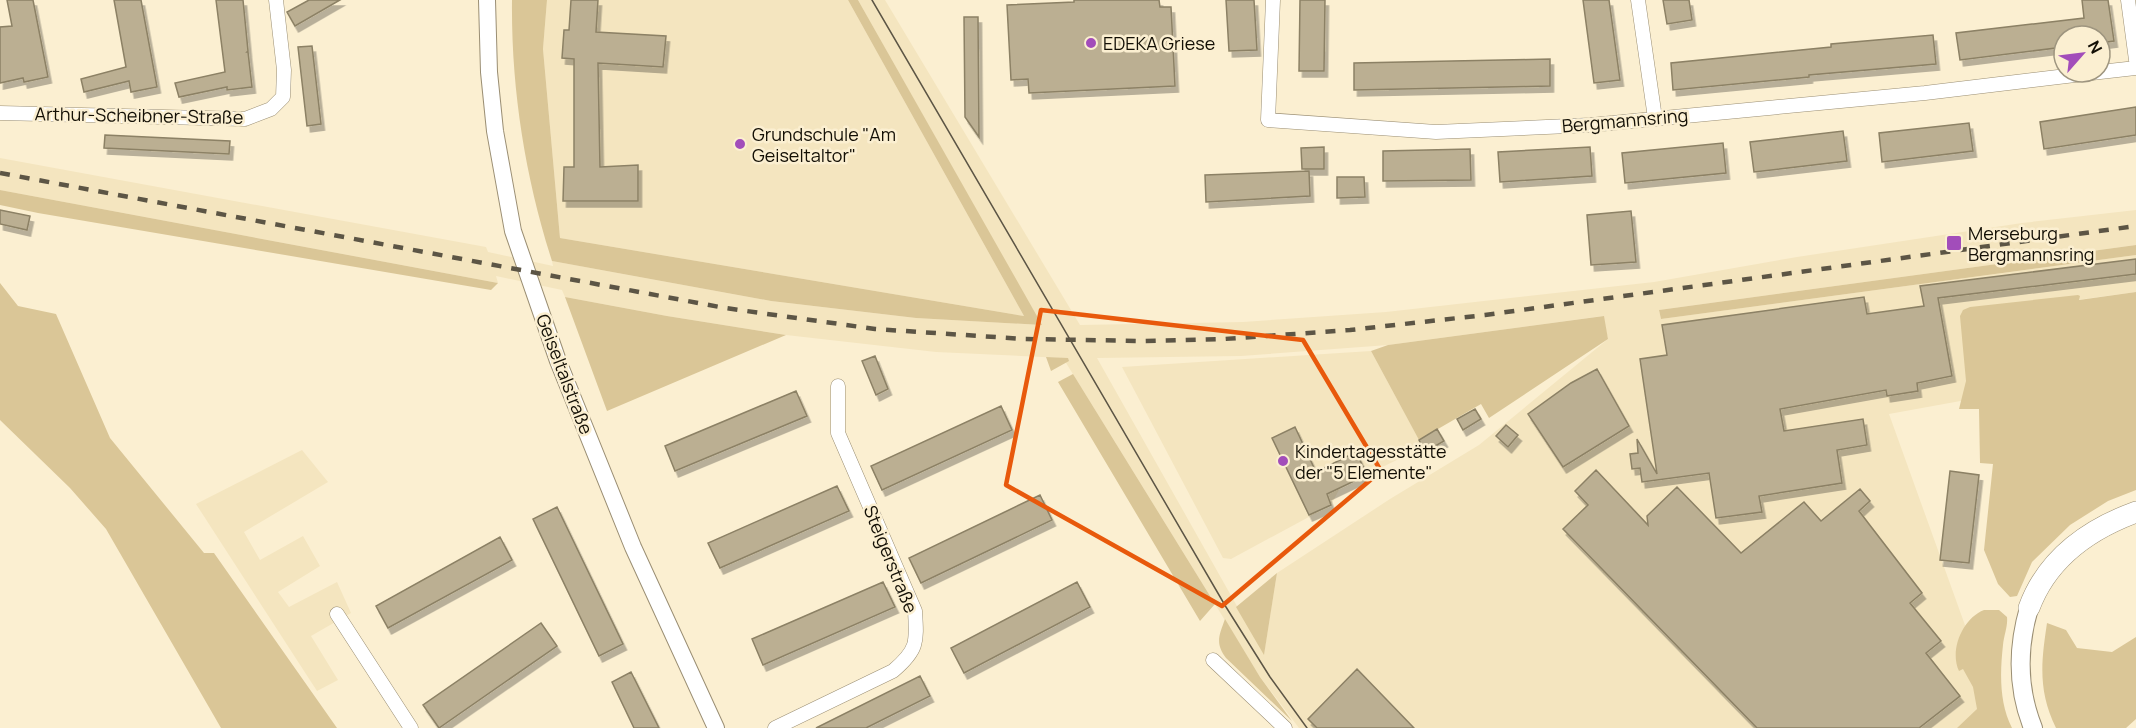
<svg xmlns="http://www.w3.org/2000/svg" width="2136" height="728" font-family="Manrope,sans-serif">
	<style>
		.built { fill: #f4e5bf; fill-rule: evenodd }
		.green { fill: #dac697 }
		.building { fill: #bbaf92; stroke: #8c8165; stroke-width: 1.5; filter: url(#shadow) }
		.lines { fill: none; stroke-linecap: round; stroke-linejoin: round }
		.minor-casing { stroke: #9a8e73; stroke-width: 15 }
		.tertiary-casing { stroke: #9a8e73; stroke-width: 18 }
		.secondary-casing { stroke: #9a8e73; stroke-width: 20 }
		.primary-casing { stroke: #9a8e73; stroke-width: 22 }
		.minor { stroke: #fff; stroke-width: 14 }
		.tertiary { stroke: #fff; stroke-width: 16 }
		.secondary { stroke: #fff; stroke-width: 18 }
		.primary { stroke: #fff; stroke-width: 21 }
		.tram { stroke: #5c5545; stroke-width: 1.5 }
		.rail { stroke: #5c5545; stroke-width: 4.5; stroke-dasharray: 10 10; stroke-linecap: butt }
		.marked { fill: none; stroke: #e8590c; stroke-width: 4.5; stroke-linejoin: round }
		.poi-dot { fill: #a24dba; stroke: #fbefd1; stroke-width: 2 }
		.labels { text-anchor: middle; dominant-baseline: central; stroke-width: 5; stroke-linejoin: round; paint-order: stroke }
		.poi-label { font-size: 18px; fill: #130f05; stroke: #fbefd1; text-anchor: start }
		.street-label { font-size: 18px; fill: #130f05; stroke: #fbefd1 }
	</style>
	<defs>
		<filter id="shadow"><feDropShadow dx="3.5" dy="6" stdDeviation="0" flood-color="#0004"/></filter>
	</defs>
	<rect width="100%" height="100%" fill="#fbefd1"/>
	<!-- built -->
	<path class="built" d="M547 0H848L1024 316 560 238 543 49Z
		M858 0H885L1080 325 1243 322 1386 312 1654 282 1797 257 2022 223 2136 210V245L1659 310 1661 319 2136 255V292L1965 315 1977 398 1889 414 1993 703 1962 728H1299L1260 677 1063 358 936 352 786 335 667 316 565 297 562 290 496 276 498 283 0 190V158L486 247 488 252 553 266 552 261 771 301 916 318 1041 325ZM1603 316 1608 339 1479 445 1390 499 1277 573 1264 654 1097 358 1241 356 1388 345Z
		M1371 351 1423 447 1340 488 1331 505 1231 559 1223 558 1122 367Z
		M302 450 328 482 244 532 260 560 303 536 320 566 278 592 289 607 337 582 351 613 311 636 338 680 317 691 196 504Z"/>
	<!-- green -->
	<path class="green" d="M512 0H547L543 49 560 238 1024 316 848 0H858L1042 325 916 318 771 301 552 261C525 177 511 88 512 0Z
		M0 190 498 283 491 290 38 213 0 205Z
		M2136 245V255L1661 319 1659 310Z
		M0 283 18 306 56 314 110 438 204 553H214L337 728H221L106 529 70 488 0 420Z
		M2136 292V490L2108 501 2070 525 2032 562 2017 596 2010 597 1998 584 1984 550 1993 464 1980 463 1979 409H1959L1966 381 1960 316 1963 310 1970 307 2078 295 2080 296 2079 300Z
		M565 297 667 316 786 335 607 411Z
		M1604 316 1608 339 1489 418 1481 404 1419 440 1371 351 1388 345Z
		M1046 357 1068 358 1069 361 1051 371Z
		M1073 374 1215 604 1200 621 1058 382Z
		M1277 573 1264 655 1236 607Z
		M1984 610H1999L2007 617C2008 626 2004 635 2003 645 2000 672 1999 703 2012 728H1957L1977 709 1973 687 1963 669 1959 671C1949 650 1963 618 1984 610Z
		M1225 619 1260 677 1292 721 1226 658C1215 643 1219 636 1225 619Z
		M2047 623 2066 630 2077 648 2112 652 2136 637V719L2126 728H2056C2038 691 2041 663 2047 623Z"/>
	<!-- building -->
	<path class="building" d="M7 0H33L48 77 24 82 23 78 0 83V27L12 26Z
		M114 0H141L157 87 131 92 129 81 84 92 81 79 126 67Z
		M216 0H243L248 51 247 52H248L252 87 227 90V87L179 97 175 83 225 72Z
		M309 0H340L295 26 287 12Z
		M571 0H598L596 32 666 36 663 67 598 63 600 167 638 165V201H563L564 167H574V59L562 58 564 30H569Z
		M1074 0H1159L1160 7H1171L1175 86 1029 93 1028 79 1011 80 1007 5 1074 2Z
		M1226 0H1254L1257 50 1229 51Z
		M1300 0H1325L1324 71H1299Z
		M1583 0H1609L1620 80 1594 83Z
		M1663 0H1689L1692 20 1667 24Z
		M2082 0H2108L2114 41 2100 43V36H2064V47L1960 60 1956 33 2084 18Z
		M964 17H978L979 137 965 117Z
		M1933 35 1936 64 1809 75V77L1673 90 1671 63 1831 47V44Z
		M312 46 321 124 307 126 298 47Z
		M1550 59V86L1354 90V63Z
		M2136 107V135L2044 149 2040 122Z
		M1969 123 1973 151 1882 162 1879 133Z
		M1843 131 1847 161 1754 172 1750 142Z
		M105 135 230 141 229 154 104 148Z
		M1723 143 1726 173 1625 183 1622 153Z
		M1324 147V169H1302L1301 148Z
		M1590 147 1592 176 1500 182 1498 152Z
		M1470 149 1471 180 1383 181V151Z
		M1309 171 1310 196 1206 202 1205 175Z
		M1337 177H1364L1365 197 1337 198Z
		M0 210 30 216 27 230 0 224Z
		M1631 211 1636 262 1591 265 1587 215Z
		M2136 259V274L1938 298 1952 376 1917 383 1918 391 1887 396 1886 390 1780 409 1784 431 1863 419 1867 445 1837 450 1842 483 1759 496 1762 512 1716 518 1709 473 1642 482 1640 468 1632 469 1630 454 1638 453 1637 439 1657 474 1640 359 1667 355 1662 325 1864 297 1867 314 1924 306 1920 286Z
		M875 356 888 389 876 395 862 361Z
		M1597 369 1629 426 1563 467 1528 414 1571 383Z
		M796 391 807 416 675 471 665 446Z
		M1001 406 1012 430 882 490 871 466Z
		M1475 409 1481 419 1463 430 1457 419Z
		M1506 425 1518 435 1508 447 1496 436Z
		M1295 427 1316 472 1356 452 1367 475 1327 494 1331 505 1309 515 1272 438Z
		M1437 429 1444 441 1425 452 1419 440Z
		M1596 470 1648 525 1647 516 1677 487 1741 553 1804 502 1821 521 1860 489 1870 501 1859 511 1922 593 1910 603 1941 641 1926 653 1960 696 1919 728H1757L1563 529 1588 505 1575 491Z
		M1950 471 1979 475 1969 563 1940 560Z
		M837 486 849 511 720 568 708 543Z
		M1040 495 1052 520 921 583 909 558Z
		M557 507 623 644 599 656 533 519Z
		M500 537 512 560 388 628 376 606Z
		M883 582 895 607 763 665 752 639Z
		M1077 582 1090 607 964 673 951 648Z
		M541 623 557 646 439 728 423 705Z
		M1357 669 1414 728H1317L1308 719Z
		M631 672 659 728H634L612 682Z
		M920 676 930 696 866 728H816Z"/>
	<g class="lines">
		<!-- minor casing -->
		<g class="minor-casing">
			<path id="minor" d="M1273 0 1268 120 1436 132 1591 125 1925 93 2100 72
				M1638 0 1655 118
				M2128 0 2136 60
				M2100 72 2136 68
				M0 113 245 119 271 109 283 97 284 70 276 0
				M337 614 411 728
				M1213 660 1285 728
				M775 728 893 671C918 650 917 642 915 611L838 433V386"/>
		</g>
		<!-- tertiary casing -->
		<g class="tertiary-casing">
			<path id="tertiary" d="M487 0 489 72 495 131 513 231 558 361 633 547 716 728"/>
		</g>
		<!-- secondary casing -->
		<g class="secondary-casing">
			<path id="secondary" d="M2029 608C2017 649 2017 688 2033 728"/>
		</g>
		<!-- primary casing -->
		<g class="primary-casing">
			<path id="primary" d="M2029 608C2047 559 2087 530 2136 512"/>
		</g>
		<!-- minor -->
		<use href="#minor" class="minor"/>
		<!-- tertiary -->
		<use href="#tertiary" class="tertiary"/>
		<!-- secondary -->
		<use href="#secondary" class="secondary"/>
		<!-- primary -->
		<use href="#primary" class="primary"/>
		<!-- tram -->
		<path class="tram" d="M872 0 1226 607 1270 677 1307 728"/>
		<!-- rail -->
		<path class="rail" d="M0 173 725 308 875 329 1024 339 1143 341 1224 339 1350 330 1485 315 2136 226"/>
	</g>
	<!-- marked area -->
	<path class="marked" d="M1041 310 1303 340 1381 471 1222 606 1006 485Z"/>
	<!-- markers -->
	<g class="poi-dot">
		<circle cx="1091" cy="43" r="6"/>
		<circle cx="740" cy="144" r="6"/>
		<rect x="1946" y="235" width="16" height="16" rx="3"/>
		<circle cx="1283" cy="461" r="6"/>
	</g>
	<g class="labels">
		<!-- poi labels -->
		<g class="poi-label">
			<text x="1103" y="43">EDEKA Griese</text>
			<text x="752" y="134">Grundschule "Am<tspan x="752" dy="21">Geiseltaltor"</tspan></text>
			<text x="1968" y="233">Merseburg<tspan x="1968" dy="21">Bergmannsring</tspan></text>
			<text x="1295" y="451">Kindertagesstätte<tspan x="1295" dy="21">der "5 Elemente"</tspan></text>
		</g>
		<!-- street labels -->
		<g class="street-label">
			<text transform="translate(139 115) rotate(1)">Arthur-Scheibner-Straße</text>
			<text transform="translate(1625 120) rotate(-5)">Bergmannsring</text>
			<text transform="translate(565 374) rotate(69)">Geiseltalstraße</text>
			<text transform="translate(891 559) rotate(68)">Steigerstraße</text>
		</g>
	</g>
	<!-- north arrow -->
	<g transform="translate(2082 54) rotate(62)"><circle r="28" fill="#fbefd1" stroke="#9e957f" stroke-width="1.5"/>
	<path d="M0-4.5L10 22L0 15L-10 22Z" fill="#a24dba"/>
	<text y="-9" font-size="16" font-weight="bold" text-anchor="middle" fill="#130f05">N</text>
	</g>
</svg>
